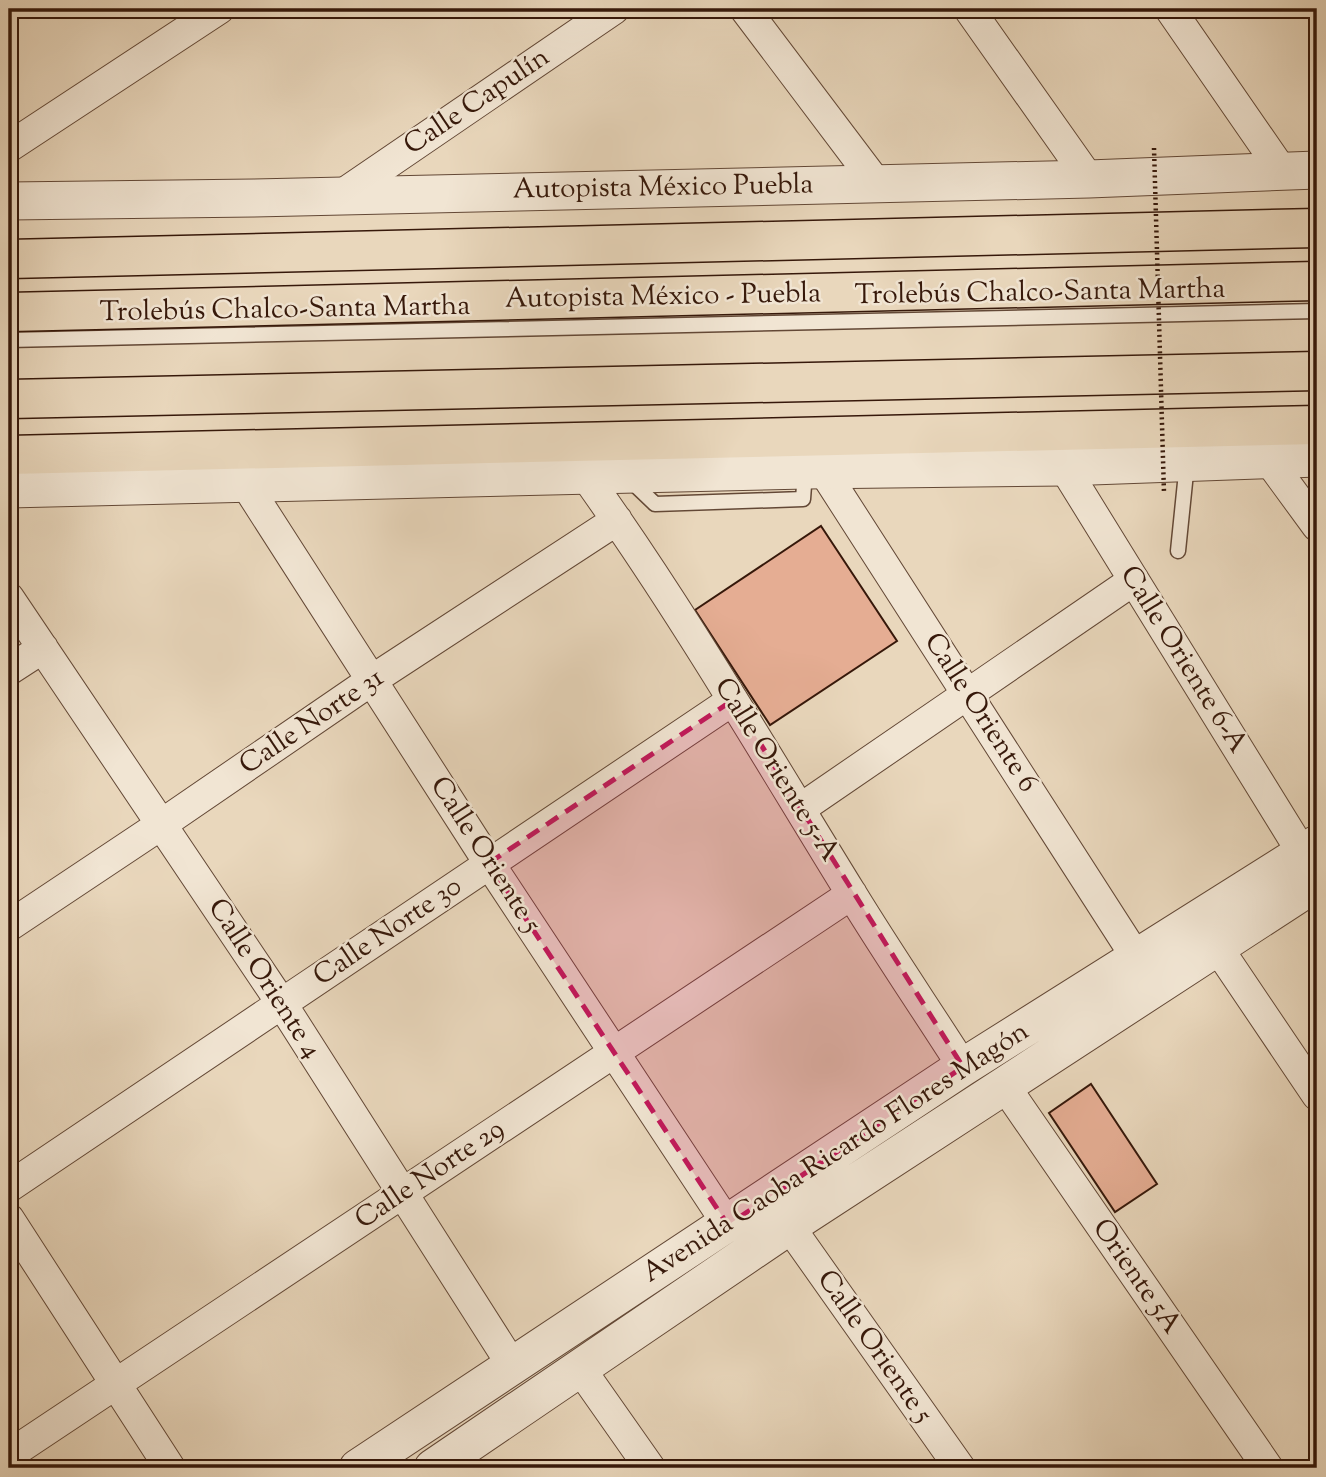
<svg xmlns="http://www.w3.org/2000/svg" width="1326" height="1477" font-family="'Sorts Mill Goudy',serif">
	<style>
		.building { fill: #e5ad93; stroke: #36180a; stroke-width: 2 }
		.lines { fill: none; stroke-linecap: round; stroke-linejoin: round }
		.service-casing { stroke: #634836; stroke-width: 17 }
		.minor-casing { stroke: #634836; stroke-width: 32 }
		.tertiary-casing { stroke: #634836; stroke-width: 39 }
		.trunk-casing { stroke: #36180a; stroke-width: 41 }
		.motorway-casing { stroke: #36180a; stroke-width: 41 }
		.service { stroke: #f1e5d3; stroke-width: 14 }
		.minor { stroke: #f1e5d3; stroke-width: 30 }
		.tertiary { stroke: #f1e5d3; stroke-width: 37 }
		.trunk { stroke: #e9d7bc; stroke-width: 38 }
		.motorway { stroke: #e9d7bc; stroke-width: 38 }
		.path-bridge { stroke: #36180a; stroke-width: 4.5; stroke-dasharray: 2 3.5; stroke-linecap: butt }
		.marked { fill: #c2185b; fill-opacity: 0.2; stroke: #c2185b; stroke-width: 5; stroke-dasharray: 14 9; stroke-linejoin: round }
		.labels { text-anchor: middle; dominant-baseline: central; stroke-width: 5; stroke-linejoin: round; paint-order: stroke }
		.street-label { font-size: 28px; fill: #36180a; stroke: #f1e5d3 }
	</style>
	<rect width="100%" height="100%" fill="#e9d7bc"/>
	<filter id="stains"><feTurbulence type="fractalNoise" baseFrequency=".00286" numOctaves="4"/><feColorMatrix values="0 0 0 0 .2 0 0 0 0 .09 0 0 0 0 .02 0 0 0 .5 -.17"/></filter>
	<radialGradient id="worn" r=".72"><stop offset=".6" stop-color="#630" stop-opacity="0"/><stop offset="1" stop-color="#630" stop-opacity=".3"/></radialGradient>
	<!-- building -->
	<path class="building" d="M821 526 897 641 770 725 695 610Z
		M1091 1084 1157 1184 1115 1212 1049 1113Z"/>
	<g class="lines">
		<!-- service casing -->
		<g class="service-casing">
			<path id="service" d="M9 340 1317 311
				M630 480 655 504 803 499 805 472
				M1178 551 1187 463"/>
		</g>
		<!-- minor casing -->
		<g class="minor-casing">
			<path id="minor" d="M745 9 877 184
				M969 9 1089 179
				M1170 9 1282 171
				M9 147 219 9
				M340 196 614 9
				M1268 459 1317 526
				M1064 467 1303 854
				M823 470 1136 957
				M585 475C681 609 764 752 851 893 887 952 926 1009 963 1067
				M245 483 489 863 728 1225
				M9 598 282 1004 512 1365
				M9 670 43 648
				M800 809 1134 580
				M9 926 162 824 372 680 617 520
				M1205 929 1317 1095
				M1004 1085 1268 1468
				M9 1187 733 700
				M9 1219 170 1468
				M789 1226 960 1468
				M579 1367 650 1468
				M9 1455 852 894"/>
		</g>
		<!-- tertiary casing -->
		<g class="tertiary-casing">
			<path id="tertiary" d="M9 201 254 198 1089 179 1317 170
				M9 489 806 470 1064 467 1317 458
				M358 1468 963 1067 1317 844
				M433 1468 789 1226 1317 882"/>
		</g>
		<!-- trunk casing -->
		<g class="trunk-casing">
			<path id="trunk" d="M9 259 1317 228
				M9 455 1317 425"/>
		</g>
		<!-- motorway casing -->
		<g class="motorway-casing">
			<path id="motorway" d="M9 312 1317 281
				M9 399 1317 371"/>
		</g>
		<!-- service -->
		<use href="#service" class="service"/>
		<!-- minor -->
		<use href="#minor" class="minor"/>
		<!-- tertiary -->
		<use href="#tertiary" class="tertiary"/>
		<!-- trunk -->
		<use href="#trunk" class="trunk"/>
		<!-- motorway -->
		<use href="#motorway" class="motorway"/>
		<!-- path-bridge -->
		<path class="path-bridge" d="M1154 148 1164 493"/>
	</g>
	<!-- marked area -->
	<path class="marked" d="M733 700 963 1067 728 1225 489 863Z"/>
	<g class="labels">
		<!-- street labels -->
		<g class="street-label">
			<text transform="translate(477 102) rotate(-34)">Calle Capulín</text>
			<text transform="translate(663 188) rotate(-1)">Autopista México Puebla</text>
			<text transform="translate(1040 293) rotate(-1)">Trolebús Chalco-Santa Martha</text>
			<text transform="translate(663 297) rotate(-1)">Autopista México - Puebla</text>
			<text transform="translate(285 310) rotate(-1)">Trolebús Chalco-Santa Martha</text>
			<text transform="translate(1183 660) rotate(58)">Calle Oriente 6-A</text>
			<text transform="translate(980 713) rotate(57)">Calle Oriente 6</text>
			<text transform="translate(312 722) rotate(-34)">Calle Norte 31</text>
			<text transform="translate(776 770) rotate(58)">Calle Oriente 5-A</text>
			<text transform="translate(485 855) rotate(57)">Calle Oriente 5</text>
			<text transform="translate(388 932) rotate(-34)">Calle Norte 30</text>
			<text transform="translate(264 979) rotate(57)">Calle Oriente 4</text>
			<text transform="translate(836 1153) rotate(-33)">Avenida Caoba Ricardo Flores Magón</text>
			<text transform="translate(430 1175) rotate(-34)">Calle Norte 29</text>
			<text transform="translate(1136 1277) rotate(55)">Oriente 5A</text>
			<text transform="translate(874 1347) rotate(55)">Calle Oriente 5</text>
		</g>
	</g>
	<!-- margin -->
	<rect width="1326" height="1477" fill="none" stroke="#e9d7bc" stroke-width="35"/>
	<rect x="10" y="10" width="1305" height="1456" fill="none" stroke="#36180a" stroke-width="3.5"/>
	<rect x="18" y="18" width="1291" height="1442" fill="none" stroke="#36180a" stroke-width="2"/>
	<rect width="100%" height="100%" filter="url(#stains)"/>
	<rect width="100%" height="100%" fill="url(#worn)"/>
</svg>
